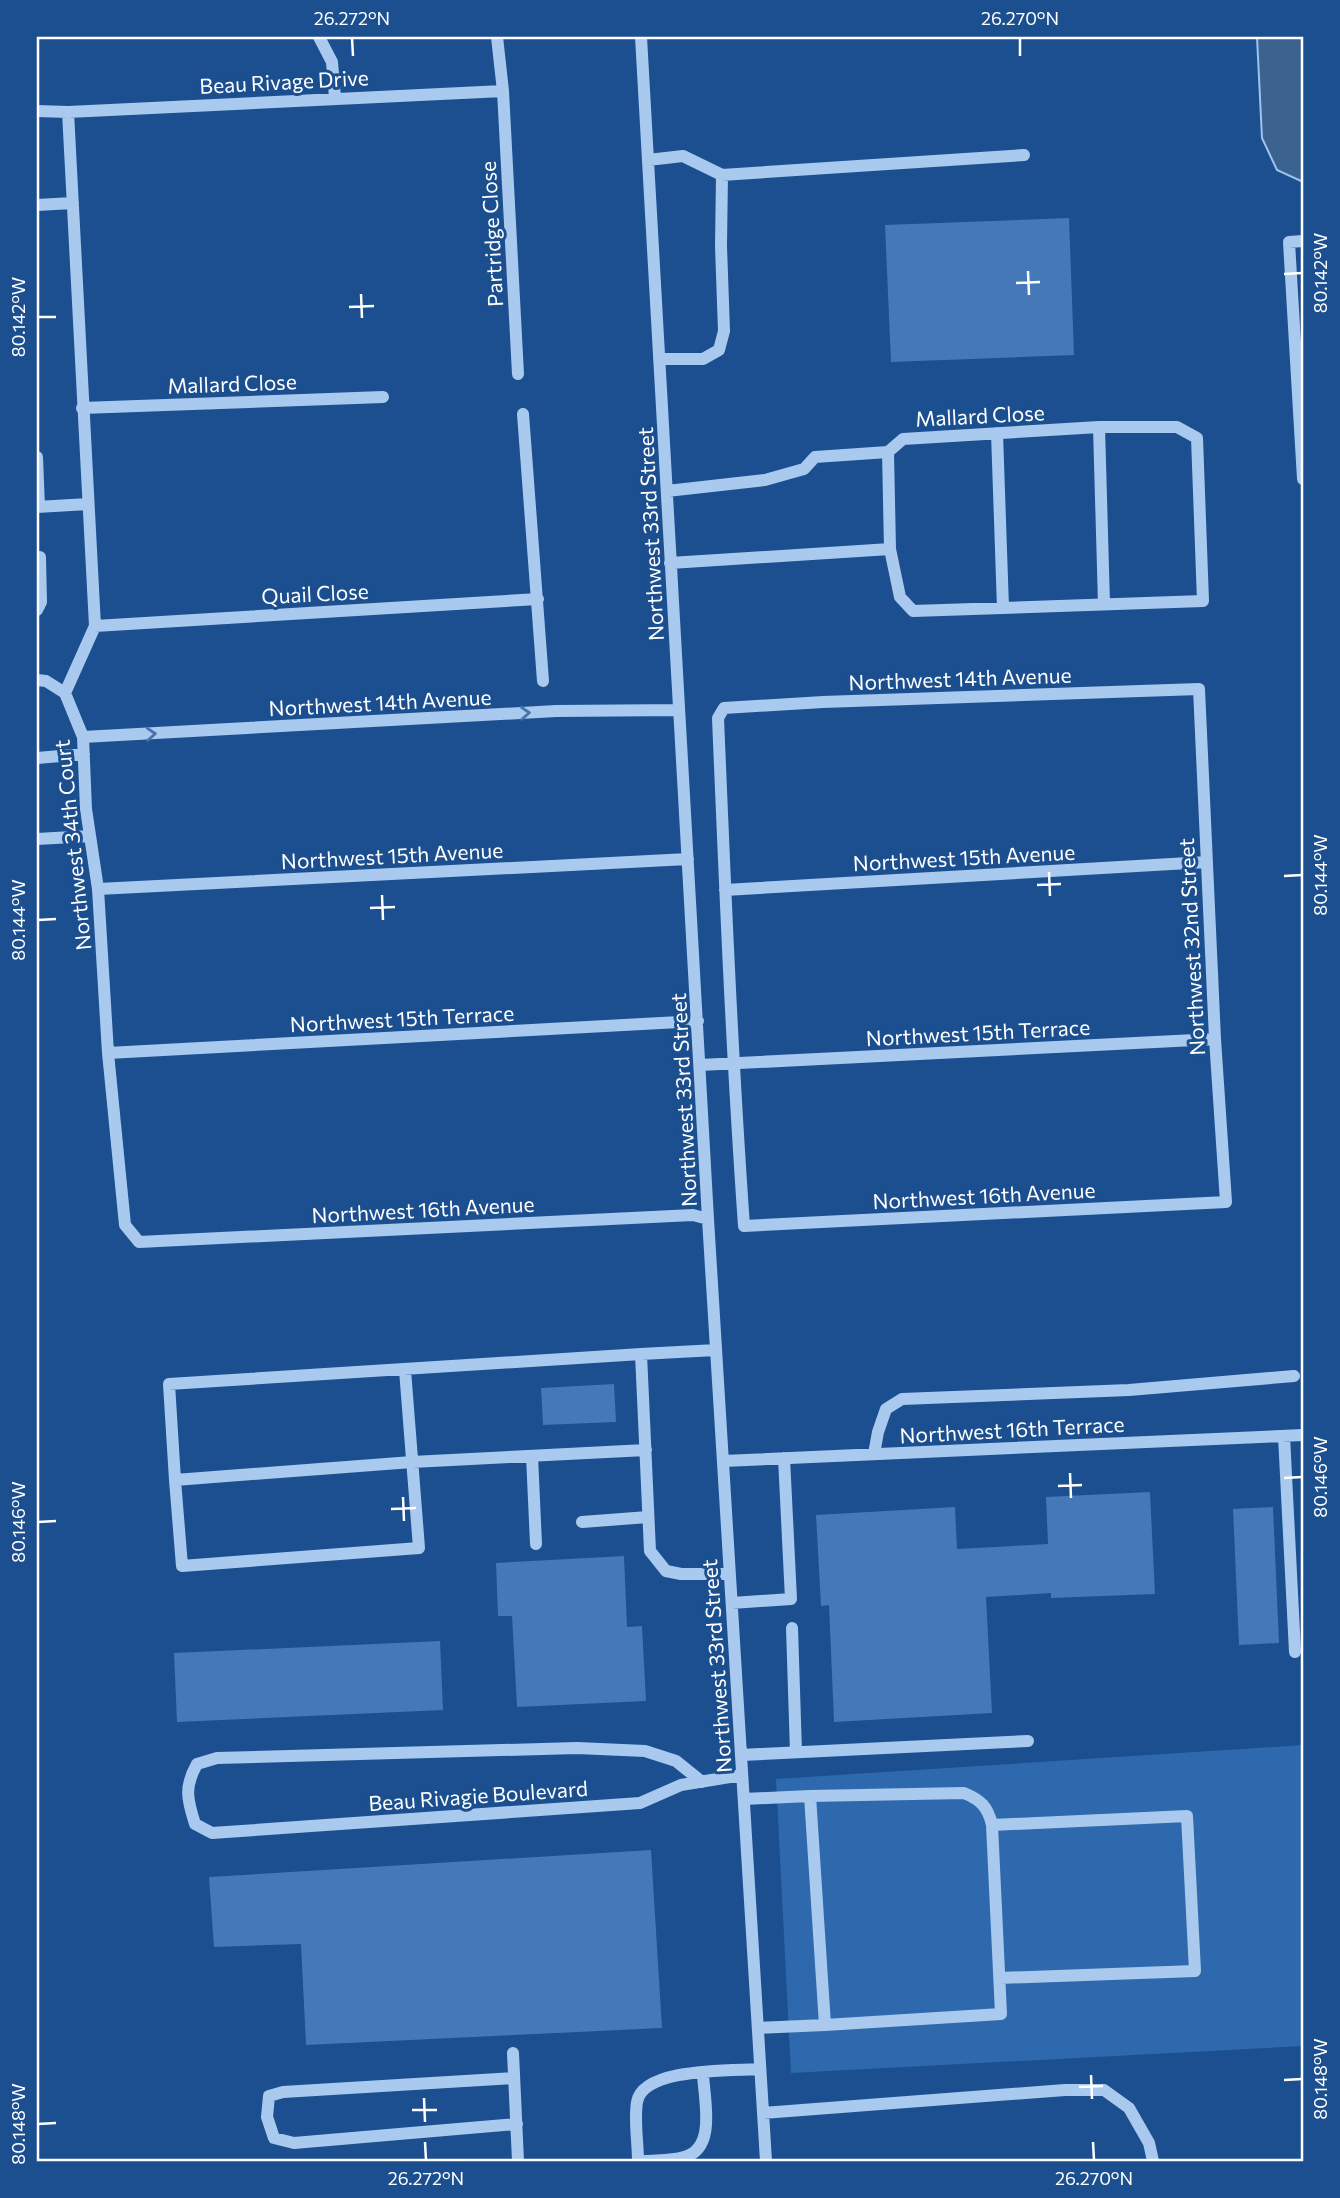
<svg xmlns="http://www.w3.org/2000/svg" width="1340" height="2198" font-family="Commissioner,sans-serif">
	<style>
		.green { fill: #2e69ad }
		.water { fill: #3c6290; stroke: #9cc4f0; stroke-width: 2 }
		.building { fill: #4478b7 }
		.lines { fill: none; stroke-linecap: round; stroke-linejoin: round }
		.minor { stroke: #a9c9ee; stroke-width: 12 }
		.oneway { stroke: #4674ac }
		.ticks { fill: none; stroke: #fff; stroke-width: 2.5 }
		.labels { text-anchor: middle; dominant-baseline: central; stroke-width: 6; stroke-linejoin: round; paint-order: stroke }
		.street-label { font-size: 21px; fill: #fff; stroke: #1b4f8f }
		.neatline { fill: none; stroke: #fff; stroke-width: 2.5 }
		.ticks-label { font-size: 18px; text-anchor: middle; fill: #fff }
	</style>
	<rect width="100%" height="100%" fill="#1b4f8f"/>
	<!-- green -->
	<path class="green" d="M1303 1745V2046L791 2073 776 1779Z"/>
	<!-- water -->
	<path class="water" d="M1257 37H1303V182L1277 170 1262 138Z"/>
	<!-- building -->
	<path class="building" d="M1069 218 1074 355 891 362 885 225Z
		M614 1384 616 1422 543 1425 541 1388Z
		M1150 1492 1155 1594 1051 1598V1593L986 1597 992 1713 834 1722 829 1605 821 1606 816 1515 955 1507 957 1549 1048 1544 1046 1497Z
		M1273 1507 1279 1643 1239 1645 1233 1509Z
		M624 1556 627 1627 642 1626 646 1701 517 1707 512 1616H498L496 1563Z
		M440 1641 443 1710 177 1722 174 1653Z
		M651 1850 662 2028 306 2045 301 1944 214 1947 209 1877Z"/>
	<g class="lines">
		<!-- minor -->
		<path class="minor" d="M319 37 332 62 335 98
			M497 37 503 91 518 374
			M641 37 708 1219 766 2161
			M37 111 68 112 503 91
			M68 112 95 626 65 693 83 737 86 809 98 889 108 1053 125 1225 139 1242 693 1215 708 1219
			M648 160 683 156 722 175 721 246 724 331 719 350 703 359H659
			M722 175 1024 155
			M37 205 73 203
			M1303 241 1289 242 1303 479
			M82 408 383 397
			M523 414 543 681
			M1099 427H1177L1197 438 1203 601 913 611 900 597 890 549 888 452 903 439Z
			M1099 427 1104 604
			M997 433 1003 608
			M37 457 39 507
			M667 491 765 480 804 469 815 457 888 452
			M37 507 88 504
			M37 557H40L41 602 37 610
			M670 563 890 549
			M95 626 538 599
			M37 680 46 681 65 693
			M1199 689 1215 1039 1226 1202 744 1226C732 1056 725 887 718 718L724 708 823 702Z
			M83 737 556 711 679 710
			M37 758 84 754
			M37 839 90 836
			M98 889 688 859
			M725 890 1206 862
			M108 1053 698 1021
			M700 1065 1215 1039
			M716 1350 641 1354 650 1551 666 1571 681 1574H730
			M641 1354 169 1384 175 1480 412 1462 646 1450
			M1284 1436 1295 1652
			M874 1454 878 1432 886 1409 902 1399 1129 1390 1294 1376
			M532 1456 536 1544
			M723 1461 1303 1435
			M175 1480 182 1566 419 1548 405 1370
			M582 1522 648 1517
			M732 1603 791 1599 784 1458
			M792 1628 796 1752
			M741 1755 1028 1741
			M702 1782 676 1761 645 1751 577 1748 217 1758 197 1764C184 1787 187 1799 195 1824L212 1833 640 1803 681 1785 742 1775
			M810 1796 964 1793C981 1800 988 1807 992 1825L1001 2014 825 2025
			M744 1799 810 1796 825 2025 758 2028
			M992 1825 1187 1816 1195 1971 1000 1978
			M513 2053 518 2161
			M514 2078 283 2092 269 2096 267 2117 274 2138 294 2143 517 2124
			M763 2113 1065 2090H1104L1129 2108 1149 2143 1153 2161
			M638 2161C638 2143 634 2120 637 2102 643 2067 733 2071 760 2069
			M645 2161C657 2160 671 2161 684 2157 717 2149 704 2099 703 2074"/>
	</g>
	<!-- one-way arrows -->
	<defs><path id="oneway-chevron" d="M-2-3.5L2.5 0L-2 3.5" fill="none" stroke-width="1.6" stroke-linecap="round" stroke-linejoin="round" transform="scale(1.75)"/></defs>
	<g class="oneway">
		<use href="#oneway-chevron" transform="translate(525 713) rotate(-3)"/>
		<use href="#oneway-chevron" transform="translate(151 734) rotate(-3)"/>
	</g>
	<!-- ticks -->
	<path class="ticks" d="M352 38 353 56M1020 38V56M1028 271 1029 295M1284 274 1302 273M1016 283 1040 282M361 294 362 318M349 307 374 306M38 317H56M1049 872 1050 896M1284 876 1302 875M1037 885 1061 884M382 895 383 920M370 908 395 907M38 920 56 919M1070 1473 1071 1498M1284 1478 1302 1477M1058 1486 1082 1485M403 1497 404 1521M391 1509 416 1508M38 1522 56 1521M1091 2075 1092 2099M1284 2080 1302 2079M1079 2087 1103 2086M424 2098 425 2122M412 2110H437M38 2124 56 2123M425 2142 426 2160M1093 2142 1094 2160"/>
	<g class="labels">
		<!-- street labels -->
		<g class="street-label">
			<text transform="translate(284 81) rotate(-3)">Beau Rivage Drive</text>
			<text transform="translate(491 234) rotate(-93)">Partridge Close</text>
			<text transform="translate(232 383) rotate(-2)">Mallard Close</text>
			<text transform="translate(980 415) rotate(-3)">Mallard Close</text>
			<text transform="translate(650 534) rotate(-93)">Northwest 33rd Street</text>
			<text transform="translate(315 593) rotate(-3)">Quail Close</text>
			<text transform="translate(960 678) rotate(-2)">Northwest 14th Avenue</text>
			<text transform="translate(380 702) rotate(-3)">Northwest 14th Avenue</text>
			<text transform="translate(72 845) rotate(-96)">Northwest 34th Court</text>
			<text transform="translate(392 855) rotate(-3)">Northwest 15th Avenue</text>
			<text transform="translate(964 857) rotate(-3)">Northwest 15th Avenue</text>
			<text transform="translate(1191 947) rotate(-93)">Northwest 32nd Street</text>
			<text transform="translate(402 1018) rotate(-3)">Northwest 15th Terrace</text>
			<text transform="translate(978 1032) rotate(-3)">Northwest 15th Terrace</text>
			<text transform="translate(683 1100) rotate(-93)">Northwest 33rd Street</text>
			<text transform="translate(984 1195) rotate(-3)">Northwest 16th Avenue</text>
			<text transform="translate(423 1209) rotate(-3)">Northwest 16th Avenue</text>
			<text transform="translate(1012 1429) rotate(-3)">Northwest 16th Terrace</text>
			<text transform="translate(716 1666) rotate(-94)">Northwest 33rd Street</text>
			<text transform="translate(478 1795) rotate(-4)">Beau Rivagie Boulevard</text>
		</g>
	</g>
	<!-- border -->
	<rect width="1340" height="2198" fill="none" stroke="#1b4f8f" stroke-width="77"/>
	<rect x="38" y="38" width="1264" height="2122" class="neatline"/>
	<g class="ticks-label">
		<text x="352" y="25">26.272°N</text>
		<text x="1020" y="25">26.270°N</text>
		<text transform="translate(1321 273) rotate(-90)" y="6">80.142°W</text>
		<text transform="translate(19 317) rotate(-90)" y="6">80.142°W</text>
		<text transform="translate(1321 875) rotate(-90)" y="6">80.144°W</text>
		<text transform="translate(19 920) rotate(-90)" y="6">80.144°W</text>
		<text transform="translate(1321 1477) rotate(-90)" y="6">80.146°W</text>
		<text transform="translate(19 1522) rotate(-90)" y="6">80.146°W</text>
		<text transform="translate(1321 2079) rotate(-90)" y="6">80.148°W</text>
		<text transform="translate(19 2124) rotate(-90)" y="6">80.148°W</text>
		<text x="426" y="2185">26.272°N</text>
		<text x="1094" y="2185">26.270°N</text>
	</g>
</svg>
